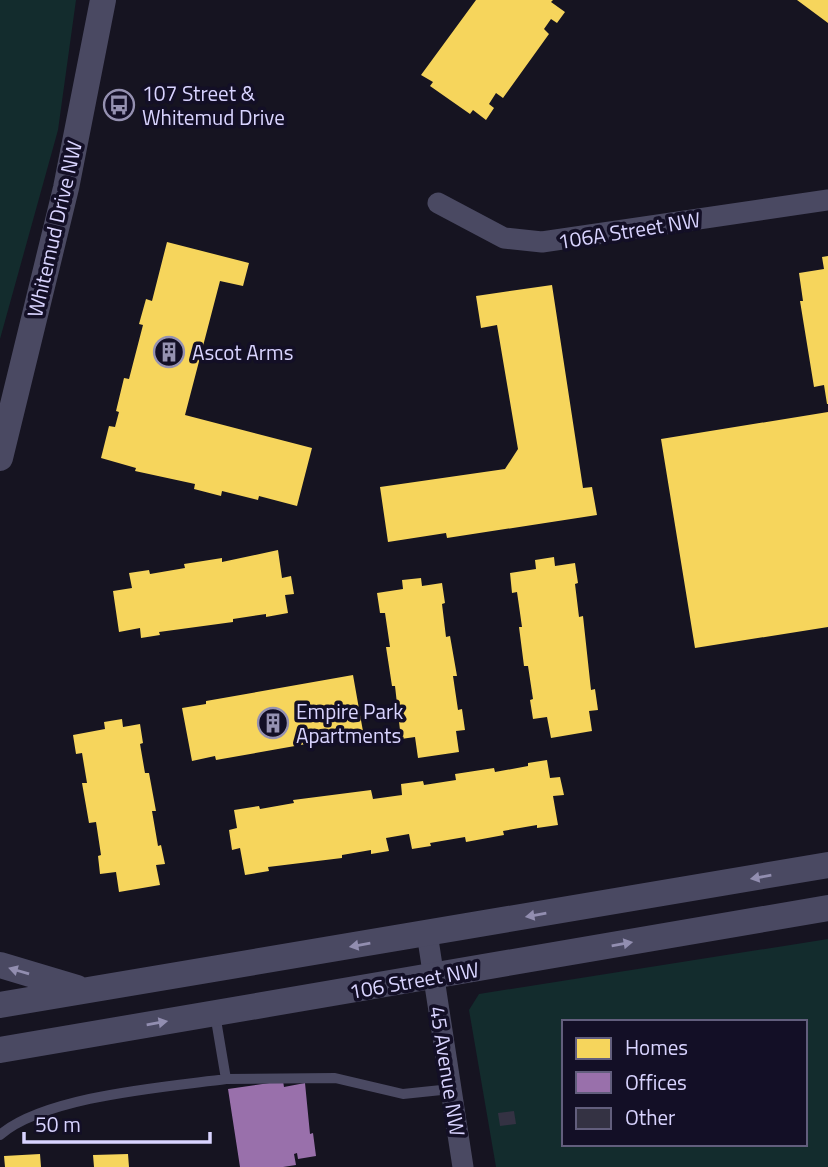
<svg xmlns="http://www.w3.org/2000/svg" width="828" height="1167" font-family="'Titillium Web',sans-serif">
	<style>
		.green { fill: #132c2d; fill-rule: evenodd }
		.homes { fill: #f6d55c }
		.offices { fill: #9970ab }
		.building { fill: #343243 }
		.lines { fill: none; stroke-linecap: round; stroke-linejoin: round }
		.service { stroke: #4a4962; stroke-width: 10 }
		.minor { stroke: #4a4962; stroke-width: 21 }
		.tertiary { stroke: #4a4962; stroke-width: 26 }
		.oneway { fill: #928eb0 }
		.labels { text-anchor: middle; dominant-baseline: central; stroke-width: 7; stroke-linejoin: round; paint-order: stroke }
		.poi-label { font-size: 21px; fill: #d9d4ff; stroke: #130f26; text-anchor: start }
		.street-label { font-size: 21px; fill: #d9d4ff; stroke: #130f26 }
	</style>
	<rect width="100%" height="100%" fill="#161421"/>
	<!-- green -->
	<path class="green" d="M0 0H76L58 130 0 339Z
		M828 939V1167H496L469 1010 479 994ZM564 1022H805V1144H564Z"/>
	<!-- homes -->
	<path class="homes" d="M476 0H553L551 2 565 12 557 23 551 19 544 29 549 34 503 98 496 93 489 104 494 108 486 120 473 110 470 114 430 86 433 82 421 75Z
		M797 0H828V23Z
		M167 242 249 263 243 286 220 281 185 415 312 448 297 506 259 496 258 500 222 491 221 496 194 489 195 484 135 471 136 468 101 458 109 426 115 427 119 412 116 411 124 378 129 379 143 325 139 324 146 299 152 301Z
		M828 256V404H827L824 385 814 387 800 301H803L799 273 824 269 822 257Z
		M552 285 583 488 592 487 597 515 447 538 446 533 388 542 380 487 505 469 518 449 497 325 481 328 476 296Z
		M828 412V627L695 648 661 439Z
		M278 550 282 578 291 576 294 594 285 595 288 613 266 617V614L233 619V622L159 632 160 635 141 638 140 628 119 632 113 591 132 588 129 573 149 570 150 574 185 568 184 564 222 558V562Z
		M554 557 555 566 575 563 578 583 575 584 579 617 583 616 591 690 595 689 598 710 589 711 592 731 551 738 547 717 533 719 530 700 533 699 528 666H524L519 627H522L517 592 512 593 510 573 536 569 535 560Z
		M421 578 422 586 442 583 445 603 442 604 446 637 450 636 457 676H453L458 710 462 709 465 730 456 731 459 752 418 758 415 737 401 739 395 686H392L386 647H390L385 613H380L377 593 403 589 402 580Z
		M353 675 364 737 341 741 340 738 216 760 215 756 192 761 182 708 206 704V701Z
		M122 719 123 727 140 724 143 743 140 744 145 773H149L156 811H152L158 846 161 845 165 864 156 865 160 885 119 892 116 872 100 874 98 856 101 855 96 822 89 823 82 783H87L82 753 76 754 73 735 105 729 104 722Z
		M547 760 550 778 560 777 564 795 553 796 558 825 537 828V825L503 831 504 835 466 842 465 837 430 843 431 846 412 849 409 834 386 838 389 851 371 854V850L342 855V858L268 867 269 871 245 875 240 848 232 850 229 830 237 828 234 810 259 806 260 809 294 803 293 800 371 790 373 799 402 795 401 784 423 781 424 785 456 780 455 774 494 768 495 772 528 766V763Z
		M40 1154 41 1167H5L4 1156Z
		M128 1154 129 1167H94L93 1155Z"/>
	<!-- offices -->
	<path class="offices" d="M283 1081 284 1087 305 1083 310 1134 313 1133 316 1156 298 1159 297 1153 294 1154 296 1165 283 1167H240L228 1089Z"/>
	<!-- building -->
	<path class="building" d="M514 1111 516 1124 500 1126 498 1113Z"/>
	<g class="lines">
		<!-- service -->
		<path class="service" d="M226 1079 335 1078 403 1094 451 1089
			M0 1135C45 1096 166 1087 226 1079L215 1014"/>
		<!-- minor -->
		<path class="minor" d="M438 203 504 238 542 242 828 200
			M427 933 463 1167"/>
		<!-- tertiary -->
		<path class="tertiary" d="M0 458 66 188 103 0
			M0 965 77 988
			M0 1005 828 865
			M0 1050 828 908"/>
	</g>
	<!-- one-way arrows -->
	<defs><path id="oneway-solid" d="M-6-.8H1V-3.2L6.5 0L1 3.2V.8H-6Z" transform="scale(1.75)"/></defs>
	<g class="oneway">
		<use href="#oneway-solid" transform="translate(761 877) rotate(170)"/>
		<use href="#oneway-solid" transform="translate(536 915) rotate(170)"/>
		<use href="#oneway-solid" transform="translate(622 944) rotate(-10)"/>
		<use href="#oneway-solid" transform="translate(360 945) rotate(170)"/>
		<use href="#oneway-solid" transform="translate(19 971) rotate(-164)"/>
		<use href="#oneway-solid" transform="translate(157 1023) rotate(-10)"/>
	</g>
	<!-- icons -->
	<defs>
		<g id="bus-ring" transform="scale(1.575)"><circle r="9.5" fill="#130f26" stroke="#9591b1" stroke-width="1.5"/><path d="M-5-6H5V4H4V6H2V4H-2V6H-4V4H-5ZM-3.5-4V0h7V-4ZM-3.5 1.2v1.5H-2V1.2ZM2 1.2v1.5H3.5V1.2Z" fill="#9591b1"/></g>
		<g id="building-ring" transform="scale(1.575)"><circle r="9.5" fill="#130f26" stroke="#9591b1" stroke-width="1.5"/><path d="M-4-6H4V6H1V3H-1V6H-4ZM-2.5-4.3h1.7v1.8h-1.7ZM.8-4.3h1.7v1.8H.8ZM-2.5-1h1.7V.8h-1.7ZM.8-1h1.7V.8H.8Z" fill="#9591b1"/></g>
	</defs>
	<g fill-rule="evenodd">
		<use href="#bus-ring" x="119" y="105"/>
		<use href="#building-ring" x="169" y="352"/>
		<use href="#building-ring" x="273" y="723"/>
	</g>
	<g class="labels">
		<!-- poi labels -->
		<g class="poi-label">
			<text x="142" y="93">107 Street &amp;<tspan x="142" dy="24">Whitemud Drive</tspan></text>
			<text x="192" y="352">Ascot Arms</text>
			<text x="296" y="711">Empire Park<tspan x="296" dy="24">Apartments</tspan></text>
		</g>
		<!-- street labels -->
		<g class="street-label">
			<text transform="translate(54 229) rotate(-77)">Whitemud Drive NW</text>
			<text transform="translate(629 230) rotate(-9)">106A Street NW</text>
			<text transform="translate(414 980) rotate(-10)">106 Street NW</text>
			<text transform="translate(448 1071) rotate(81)">45 Avenue NW</text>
		</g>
	</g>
	<!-- legend -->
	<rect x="562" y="1020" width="245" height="126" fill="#130f26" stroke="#625e7d" stroke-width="2"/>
	<rect x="576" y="1038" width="35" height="21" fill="#f6d55c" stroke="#625e7d" stroke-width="2"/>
	<text x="625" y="1055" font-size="21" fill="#d9d4ff">Homes</text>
	<rect x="576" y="1072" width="35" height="21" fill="#9970ab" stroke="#625e7d" stroke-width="2"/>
	<text x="625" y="1090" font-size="21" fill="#d9d4ff">Offices</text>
	<rect x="576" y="1108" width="35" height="21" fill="#343243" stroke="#625e7d" stroke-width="2"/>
	<text x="625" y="1125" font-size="21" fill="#d9d4ff">Other</text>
	<!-- scale -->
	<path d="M24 1132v10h186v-10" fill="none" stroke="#d9d4ff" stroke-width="3.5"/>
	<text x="35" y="1132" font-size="21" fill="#d9d4ff" stroke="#130f26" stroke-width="5" paint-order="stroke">50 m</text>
</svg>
